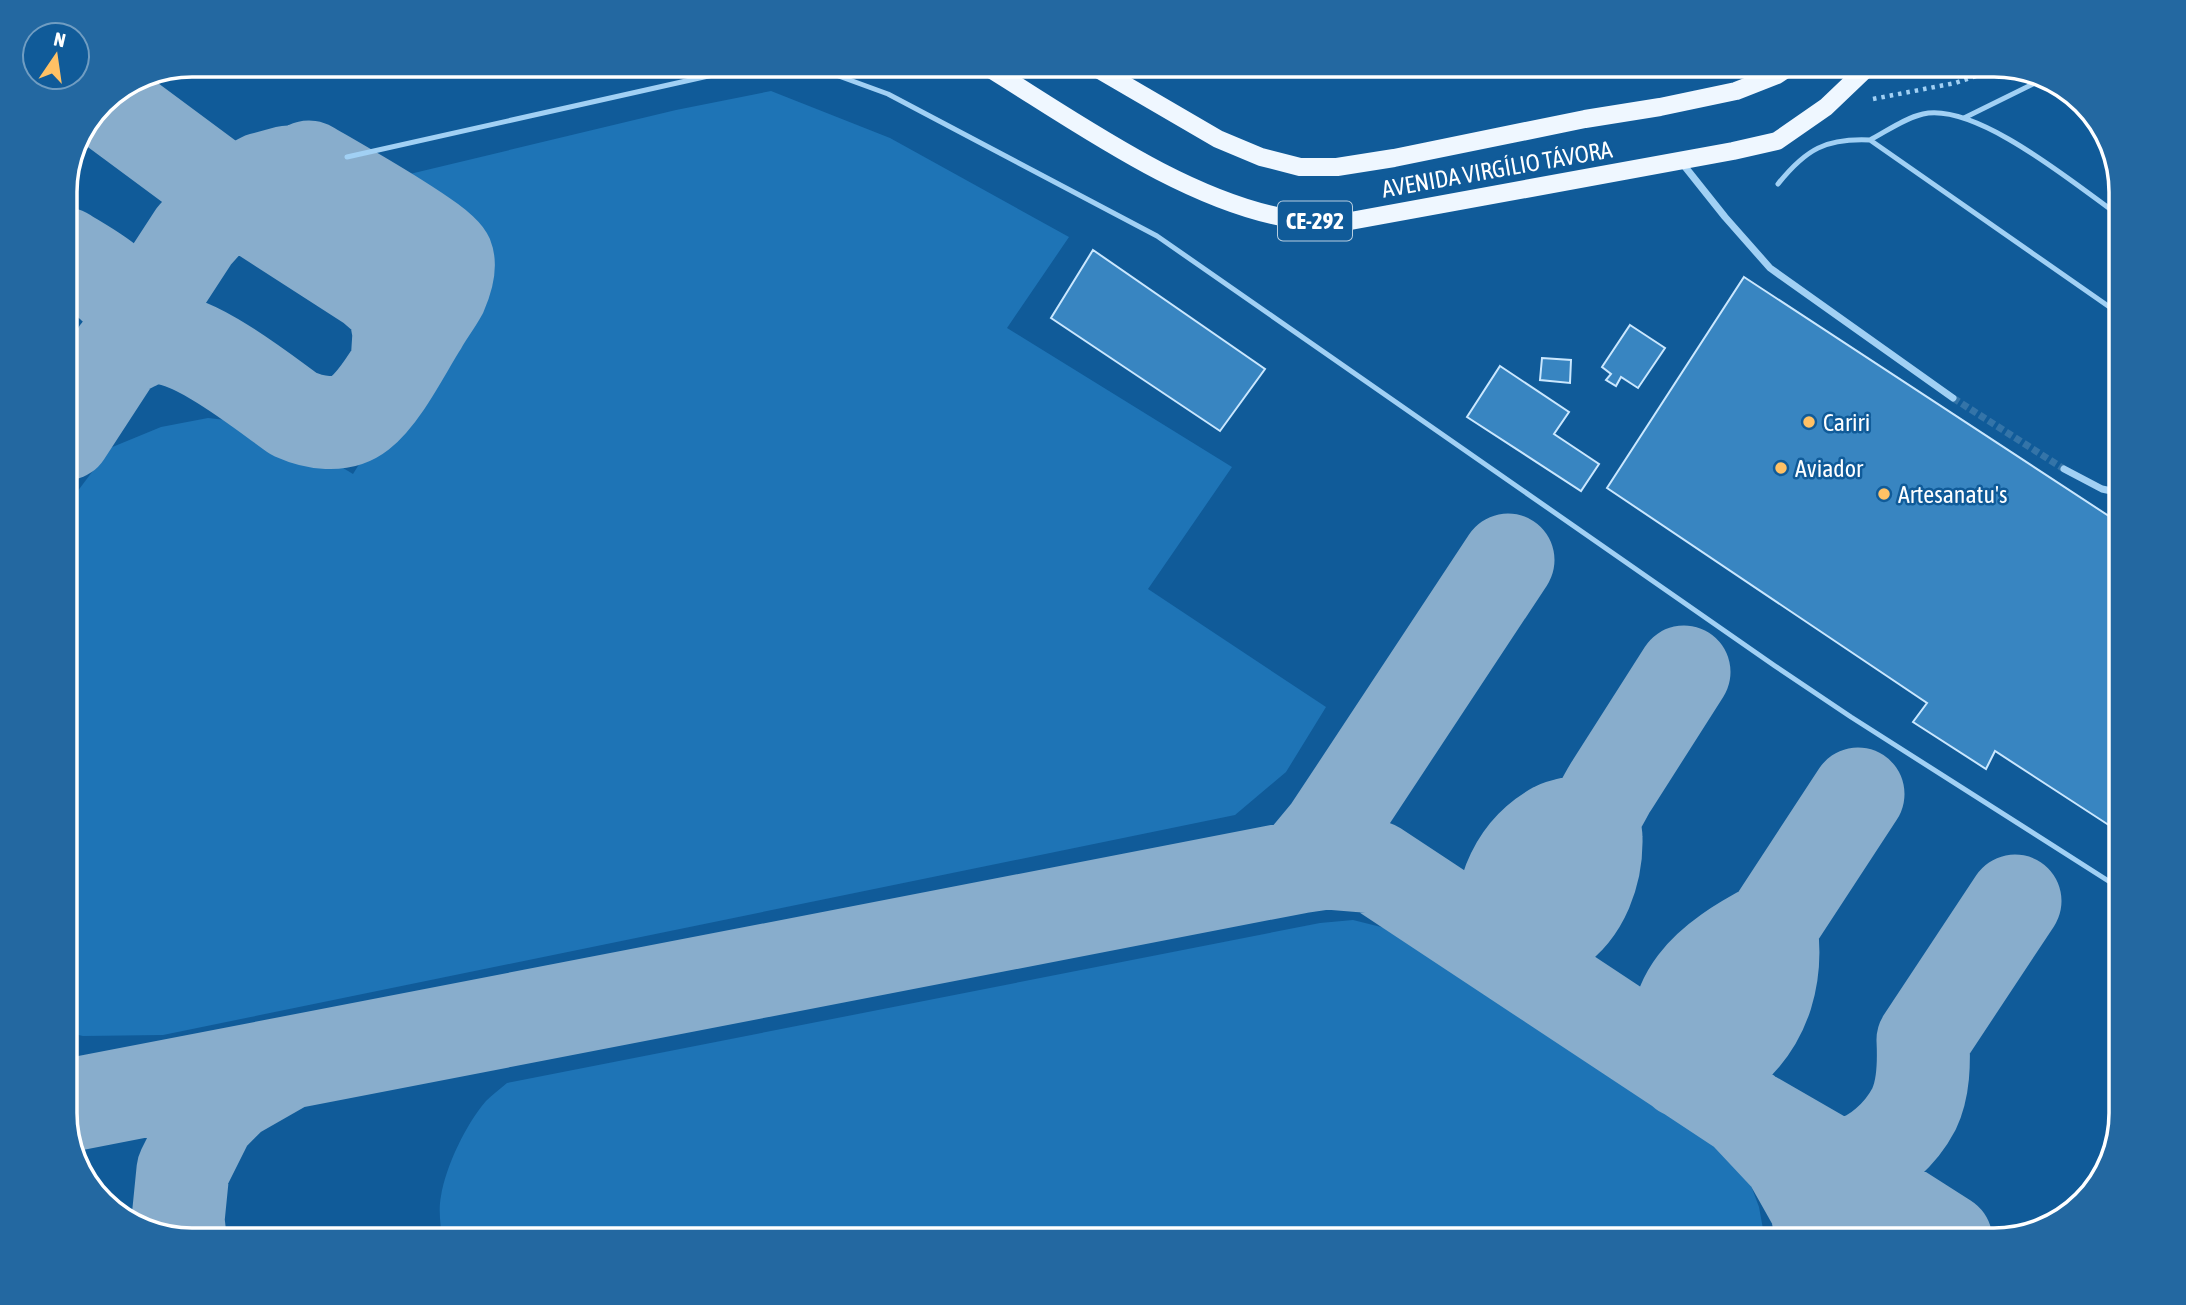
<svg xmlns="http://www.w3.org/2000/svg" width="2186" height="1305" font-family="'Asap Condensed',sans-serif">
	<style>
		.green { fill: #1e74b6 }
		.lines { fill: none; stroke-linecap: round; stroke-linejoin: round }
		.taxiway { stroke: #88adcc; stroke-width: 93 }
		.building { fill: #3885c1; stroke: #cae7fe; stroke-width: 2 }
		.minor-tunnel { stroke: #3474a8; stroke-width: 7; stroke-dasharray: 7 3.5; stroke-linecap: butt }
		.path { stroke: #a1d0f4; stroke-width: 4.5; stroke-dasharray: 3.5 5; stroke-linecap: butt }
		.service { stroke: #a1d0f4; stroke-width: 5 }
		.minor { stroke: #a1d0f4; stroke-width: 7 }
		.primary { stroke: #eff7ff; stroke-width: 18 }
		.poi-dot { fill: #ffc165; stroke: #105b99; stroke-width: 2.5 }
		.labels { text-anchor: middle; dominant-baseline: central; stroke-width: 5; stroke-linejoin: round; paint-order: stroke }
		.shield { fill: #105b99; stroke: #b7cee0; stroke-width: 2 }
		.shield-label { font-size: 23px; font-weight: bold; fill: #fff }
		.street-label { font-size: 24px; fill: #fff; stroke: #105b99 }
		.poi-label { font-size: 24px; fill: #fff; stroke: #105b99; text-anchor: start }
		.rim { fill: none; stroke: #fff; stroke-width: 3.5 }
	</style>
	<rect width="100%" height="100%" fill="#105b99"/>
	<!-- green -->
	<path class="green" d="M771 91 890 138 1069 237 1007 328 1232 467 1148 589 1326 707 1286 772 1235 815 163 1035 83 1036 65 1032V508L110 448 161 427 208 418 272 425 353 474 483 265 368 184 676 110Z
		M1353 920 1389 929 1715 1145 1744 1167 1759 1207 1765 1240H442C441 1226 438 1211 441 1196 446 1166 466 1124 486 1101 492 1095 500 1089 507 1083L1320 923Z"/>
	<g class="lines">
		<!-- taxiway -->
		<path class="taxiway" d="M104 101 231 195 372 286 394 305 399 333 397 364
			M65 254C88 269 132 289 132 322 132 327 129 333 128 338
			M118 352C129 348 142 339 153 338 190 333 263 392 294 414 314 423 341 428 360 413 383 395 405 350 421 325 427 314 435 304 441 293 445 284 451 267 447 257 440 241 331 180 309 167
			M65 434 194 236 231 195 262 179 288 172
			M1592 817C1593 824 1596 831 1596 838 1597 873 1583 911 1554 930 1540 941 1520 946 1504 952 1494 904 1511 853 1556 828 1566 823 1585 822 1592 817 1598 812 1607 792 1612 785 1636 747 1660 710 1684 672
			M1299 867 1329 831 1508 560
			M1771 927C1710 959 1659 996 1684 1072 1700 1067 1717 1062 1729 1052 1766 1020 1778 974 1771 927L1858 794
			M65 1106 1299 867 1326 863 1375 867 1744 1111 1789 1159 1816 1207 1823 1240
			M1749 1115 1822 1157C1831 1161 1839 1164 1848 1163 1875 1160 1902 1132 1914 1109 1924 1088 1924 1062 1923 1040L2015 901
			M1794 1143 1946 1240
			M180 1237 178 1220 183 1170 209 1118 232 1095 288 1063"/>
	</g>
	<!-- building -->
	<path class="building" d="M1093 250 1265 369 1220 431 1051 318Z
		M1744 277 2121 524V833L1995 751 1986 769 1913 722 1927 703 1607 488Z
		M1630 325 1665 348 1638 388 1621 377 1616 386 1606 380 1611 374 1602 367Z
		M1542 358 1571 360 1570 383 1540 380Z
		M1500 366 1569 412 1554 434 1599 464 1581 491 1467 417Z"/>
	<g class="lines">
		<!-- minor-tunnel -->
		<path class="minor-tunnel" d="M1953 398 2064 469"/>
		<!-- path -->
		<path class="path" d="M1873 99 1955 83 1985 73 2011 69"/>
		<!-- service -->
		<path class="service" d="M1964 118 2045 78
			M1870 140C1887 131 1905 118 1923 114 1977 102 2077 186 2121 217
			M347 157 744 68 788 66 836 75 888 94 1157 236 1775 666 1851 717 2121 889
			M1778 184C1806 149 1826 138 1870 140L2121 315"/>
		<!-- minor -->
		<path class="minor" d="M1682 163 1725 217 1770 268 1953 398
			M2064 469 2102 489 2121 493"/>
		<!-- primary -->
		<path class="primary" d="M984 65C1074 120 1186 202 1292 219 1309 222 1327 221 1345 222L1733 151 1777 141 1826 107 1870 65
			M1091 65 1218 139 1261 157 1300 167H1337L1394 158 1585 119 1660 107 1736 91 1777 75 1792 65"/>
	</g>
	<!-- markers -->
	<g class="poi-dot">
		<circle cx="1809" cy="422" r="7"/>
		<circle cx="1781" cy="468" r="7"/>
		<circle cx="1884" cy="494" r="7"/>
	</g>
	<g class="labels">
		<!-- shield labels -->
		<rect class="shield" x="1278" y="201.5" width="74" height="39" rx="5"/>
		<g class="shield-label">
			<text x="1315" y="221">CE-292</text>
		</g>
		<!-- street labels -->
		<g class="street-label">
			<text transform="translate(1497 169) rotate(-10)">AVENIDA VIRGÍLIO TÁVORA</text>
		</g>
		<!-- poi labels -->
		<g class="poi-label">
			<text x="1823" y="422">Cariri</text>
			<text x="1795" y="468">Aviador</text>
			<text x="1898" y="494">Artesanatu's</text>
		</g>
	</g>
	<!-- crop -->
	<path d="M0 0H2186V1305H0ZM192 77H1994A115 115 0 0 1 2109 192V1113A115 115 0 0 1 1994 1228H192A115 115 0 0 1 77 1113V192A115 115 0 0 1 192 77Z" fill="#2368a1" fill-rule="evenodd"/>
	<path class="rim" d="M192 77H1994A115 115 0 0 1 2109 192V1113A115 115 0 0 1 1994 1228H192A115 115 0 0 1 77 1113V192A115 115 0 0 1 192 77Z"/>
	<!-- north arrow -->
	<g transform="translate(56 56) rotate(13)"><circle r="33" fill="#105b99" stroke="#709dc2" stroke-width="2"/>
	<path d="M0-5L12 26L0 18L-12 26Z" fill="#ffc165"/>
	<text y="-10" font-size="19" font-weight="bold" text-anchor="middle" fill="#ffffff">N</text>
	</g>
</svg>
